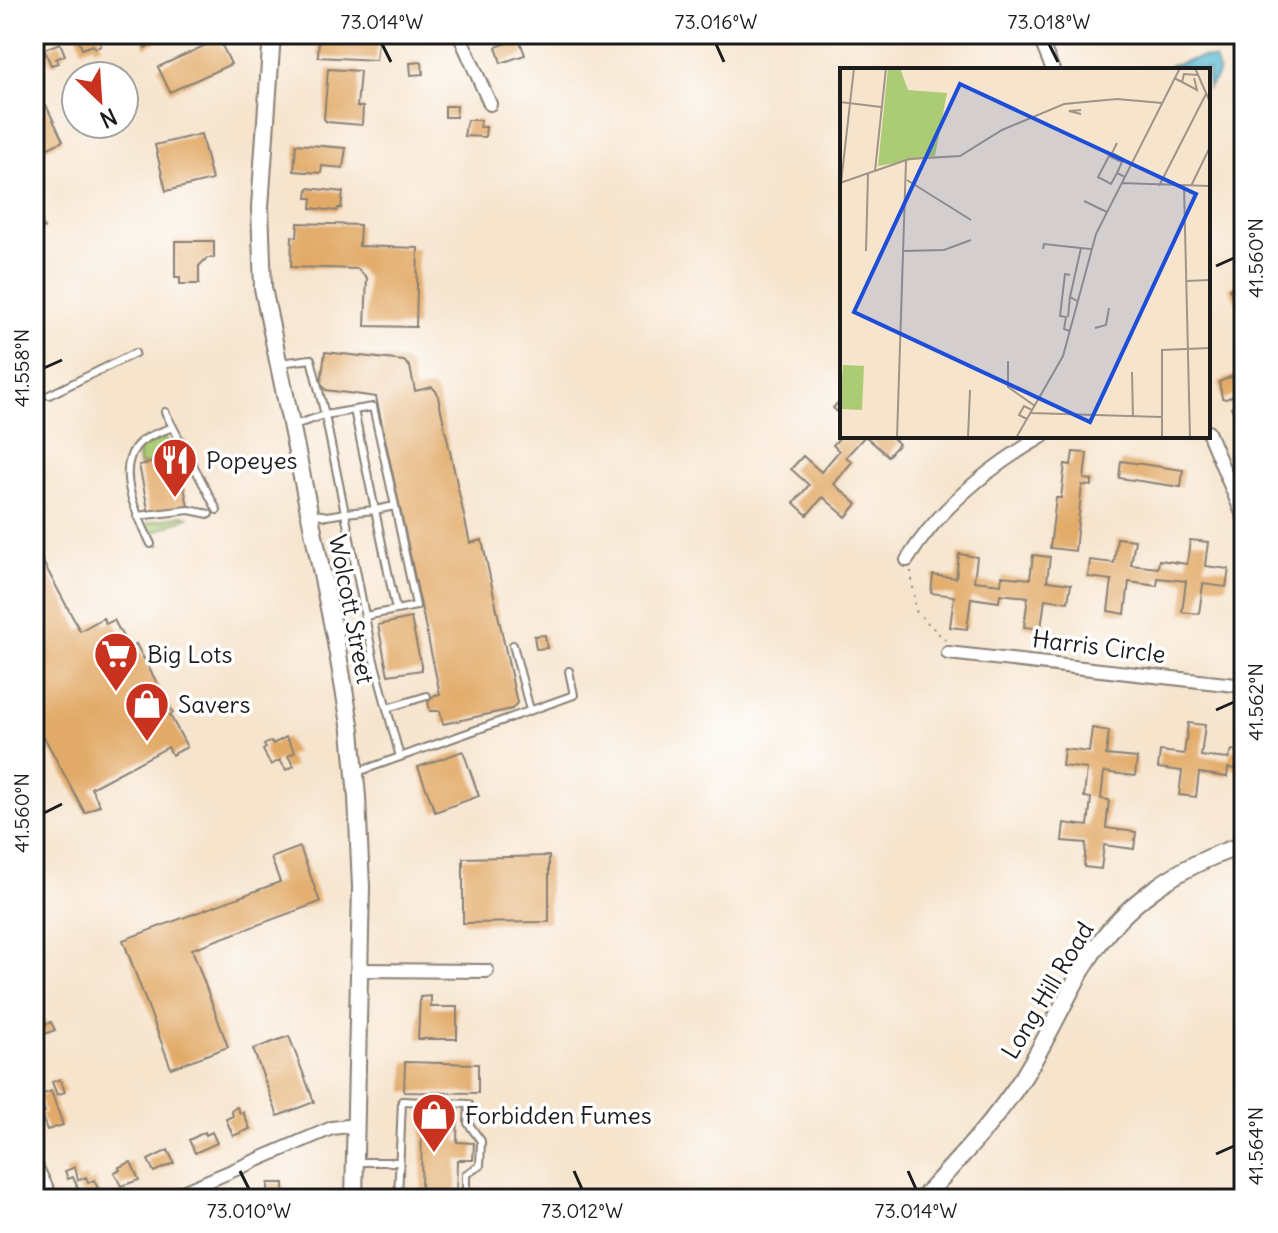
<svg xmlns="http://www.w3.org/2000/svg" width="1278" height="1233" font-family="Delius,sans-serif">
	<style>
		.green { fill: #abcc74; stroke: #647448; stroke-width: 2 }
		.water { fill: #4fb5ce; stroke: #366875; stroke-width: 2 }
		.building { fill: #e2aa67 }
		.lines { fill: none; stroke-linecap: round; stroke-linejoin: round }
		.lane-casing { stroke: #898074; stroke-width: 10 }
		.street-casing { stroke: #898074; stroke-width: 16 }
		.secondary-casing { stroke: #898074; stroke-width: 20 }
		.path { stroke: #898074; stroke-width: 2; stroke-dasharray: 2 6; stroke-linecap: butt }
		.lane { stroke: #fff; stroke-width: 6 }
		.street { stroke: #fff; stroke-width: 12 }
		.secondary { stroke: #fff; stroke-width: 16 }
		.ticks { fill: none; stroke: #1c1c1c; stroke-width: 3 }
		.labels { text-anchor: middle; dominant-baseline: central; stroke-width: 7; stroke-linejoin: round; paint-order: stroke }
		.poi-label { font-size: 24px; fill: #1c1c1c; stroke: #fff; text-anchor: start }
		.street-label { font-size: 24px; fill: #1c1c1c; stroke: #fff }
		.inset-road { fill: none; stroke: #9f9486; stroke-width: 2 }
		.view { fill: #1d4ed8; fill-opacity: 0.15; stroke: #1d4ed8; stroke-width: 4 }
		.inset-edge { fill: none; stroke: #1c1c1c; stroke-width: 4 }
		.neatline { fill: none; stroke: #1c1c1c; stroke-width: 3 }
		.ticks-label { font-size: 20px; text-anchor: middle; fill: #1c1c1c }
	</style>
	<rect width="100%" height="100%" fill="#fff"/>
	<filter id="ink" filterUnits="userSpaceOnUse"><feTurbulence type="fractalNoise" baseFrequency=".0125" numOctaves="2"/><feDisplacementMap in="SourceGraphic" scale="16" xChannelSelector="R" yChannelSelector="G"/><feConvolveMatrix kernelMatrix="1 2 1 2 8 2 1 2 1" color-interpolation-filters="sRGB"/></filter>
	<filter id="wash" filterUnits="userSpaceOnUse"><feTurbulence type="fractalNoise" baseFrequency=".006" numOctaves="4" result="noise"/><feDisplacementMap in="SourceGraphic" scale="32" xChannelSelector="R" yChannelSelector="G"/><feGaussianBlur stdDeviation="1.8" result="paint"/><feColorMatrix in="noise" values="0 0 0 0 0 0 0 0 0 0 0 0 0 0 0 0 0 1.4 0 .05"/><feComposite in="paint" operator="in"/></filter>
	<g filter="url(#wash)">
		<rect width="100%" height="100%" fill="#f6e4cd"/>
		<!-- green -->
		<path class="green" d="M164 437 178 458 139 465 138 449Z
			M182 515 188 517 154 532 146 527 148 523Z"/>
		<!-- water -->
		<path class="water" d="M1202 57 1214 59C1223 71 1217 77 1208 88V70H1169L1171 65Z"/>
		<g id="blocks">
			<!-- building -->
			<path class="building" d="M81 34H99L101 46 95 48 93 45 82 49 77 36Z
				M170 34 145 48 140 35 142 34Z
				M319 34H379L376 60 318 57Z
				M219 39 231 64 170 92 158 67Z
				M519 39 525 55 501 63 496 47Z
				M60 43 65 55 56 59 58 63 51 65 44 49Z
				M422 62 423 74 411 75 410 63Z
				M328 69 360 71 357 107H363L362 125 327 122 324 119Z
				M46 105 63 141 40 152 34 140V111Z
				M445 106H457L456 117H445Z
				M467 120H481L480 127H486L485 137 464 136Z
				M201 134 212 180 166 191 155 145Z
				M296 144 346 148 343 168 322 166 321 173 294 171Z
				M308 188 343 192 341 208H338L337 211 311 208 312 198H307Z
				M37 214 44 228 34 234V215Z
				M298 223 360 225 359 246 418 248 416 327 365 326 367 278 358 269 291 267 292 236 297 237Z
				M175 241H214V258H207L199 266V284H180V277H175Z
				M1241 282 1244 288V317L1229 289Z
				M325 352 404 361 410 367 415 391 432 387 437 392 470 543 482 540 517 703 512 709 443 724 440 711H430L428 702 435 695 440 694 376 397 326 390 321 383Z
				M1244 371V391L1226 399 1222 398 1219 382Z
				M842 398V416L833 408Z
				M1244 402V417L1237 420 1231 407Z
				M841 436H891L899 444 888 456 865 436 846 457 852 462 834 484 857 504 846 517 823 497 807 515 794 503 809 485 791 469 803 456 821 472 839 451 833 445Z
				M1073 452 1087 453 1084 479 1092 480V486L1082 485 1075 551 1050 548 1056 498H1061L1065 464 1071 465Z
				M178 458 188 506 149 514 139 465Z
				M1121 461 1183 470 1181 487 1119 478Z
				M1117 538 1135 540 1131 565 1158 568 1159 560 1187 564 1190 540 1208 542 1205 566 1229 569 1226 587 1203 584 1199 614 1182 612 1186 581 1158 578 1157 586 1129 582 1125 614 1108 611 1112 580 1088 577 1090 560 1114 563Z
				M34 545 80 631 103 618 106 624 114 620 129 648 136 644 173 713 170 715 187 747 172 755 168 747 91 788 100 805 85 813 44 737 34 743Z
				M959 554 977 557 974 581 1001 584 1002 576 1030 579 1033 555 1050 557 1047 581 1071 584 1068 602 1045 599 1041 629 1024 627 1028 597 1000 594 999 602 971 598 967 629 950 627 954 596 931 593 933 575 956 578Z
				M411 618 422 670 388 675 378 625Z
				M545 635 547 648 536 649 534 636Z
				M1188 723 1205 725 1201 756 1228 759 1232 750 1244 752V770L1228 768 1227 777 1199 773 1196 797 1179 795 1182 771 1158 768 1160 751 1184 754Z
				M1092 728 1109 731 1106 755 1137 758 1135 776 1104 772 1101 799 1109 800 1106 828 1136 832 1134 849 1104 845 1101 869 1084 867 1086 843 1062 841 1064 823 1088 826 1091 798 1084 797 1087 769 1062 766 1064 749 1089 752Z
				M286 737 295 752 288 756 294 766 286 770 280 760 271 765 263 750 266 748 264 745 271 741 273 744Z
				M463 751 479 796 435 812 418 767Z
				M300 847 320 902 192 949 228 1047 171 1068 123 940 280 882 271 858Z
				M549 856V922L463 923V858Z
				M431 996V1007H457V1039H418L420 997Z
				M45 1021 46 1024 51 1022 55 1030 38 1037 34 1025Z
				M289 1036 314 1102 278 1116 253 1049Z
				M405 1062 478 1064V1093L404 1092Z
				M60 1079 65 1092 57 1095 52 1082Z
				M51 1091 63 1125 47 1130 41 1114 45 1112 39 1096Z
				M237 1107 240 1113 243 1112 250 1129 233 1136 226 1119 233 1116 231 1110Z
				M422 1107 458 1108 457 1142 474 1143 473 1160H457L456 1199H421Z
				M205 1132 206 1135 212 1132 217 1143 195 1153 189 1140Z
				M168 1150 174 1163 154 1172 148 1160Z
				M131 1162 139 1180 121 1186 114 1172 120 1170 119 1167Z
				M75 1167 78 1180 86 1177 88 1183 94 1180 101 1195 93 1198 92 1196 89 1197 87 1193 81 1195 73 1177 68 1179 65 1171Z
				M268 1183H284V1199H268Z"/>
		</g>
	</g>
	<g filter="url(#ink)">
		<use href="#blocks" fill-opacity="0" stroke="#898074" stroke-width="2"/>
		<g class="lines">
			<!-- lane casing -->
			<g class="lane-casing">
				<path id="lane" d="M280 363 311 359 325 415 354 410 375 510 395 506 416 606 396 610
					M49 395 135 353
					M354 410 373 407 395 506
					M165 412 217 510
					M294 425 325 415 345 513 327 516 310 513
					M137 516 189 510 209 514
					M151 544C139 519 116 475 135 448 142 437 161 432 173 427
					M513 645 530 710
					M387 708 427 696
					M400 757 574 695 569 671
					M355 773 400 757 373 657 345 513 375 510 396 610 365 616
					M355 1162H398
					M398 1199 402 1101 469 1104 468 1123 481 1141 480 1166 466 1174V1199"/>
			</g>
			<!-- street casing -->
			<g class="street-casing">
				<path id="street" d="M459 34 490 104
					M1038 34 1053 70
					M1208 432 1244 518
					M907 560C940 507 989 467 1043 436
					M948 653 1244 686
					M360 970 487 971
					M34 1162 52 1199
					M166 1199 332 1128 356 1125"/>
			</g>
			<!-- secondary casing -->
			<g class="secondary-casing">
				<path id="secondary" d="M272 34 260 207 263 288 335 637 351 730 357 797 361 887 354 1199
					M922 1199C958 1160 995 1121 1024 1076 1047 1040 1064 1000 1086 963 1121 904 1179 865 1244 845"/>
			</g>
			<!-- path -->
			<path class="path" d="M911 571 916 611 945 640"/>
			<!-- lane -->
			<use href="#lane" class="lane"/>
			<!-- street -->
			<use href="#street" class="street"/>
			<!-- secondary -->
			<use href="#secondary" class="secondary"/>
		</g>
	</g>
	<!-- ticks -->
	<path class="ticks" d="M382 44 391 62M716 44 724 62M1049 44 1058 62M1216 266 1234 258M44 368 62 360M1216 710 1234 702M44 813 62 804M1216 1154 1234 1146M240 1171 249 1189M574 1171 582 1189M908 1171 916 1189"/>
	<!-- icons -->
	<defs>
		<g id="restaurant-pin" transform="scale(2.3)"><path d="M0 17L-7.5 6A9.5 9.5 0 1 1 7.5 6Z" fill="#c8321e" stroke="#fff"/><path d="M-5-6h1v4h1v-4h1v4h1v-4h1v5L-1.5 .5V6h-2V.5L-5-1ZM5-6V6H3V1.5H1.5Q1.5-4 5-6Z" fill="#fff"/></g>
		<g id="supermarket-pin" transform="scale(2.3)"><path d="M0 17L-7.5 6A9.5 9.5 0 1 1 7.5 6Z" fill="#c8321e" stroke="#fff"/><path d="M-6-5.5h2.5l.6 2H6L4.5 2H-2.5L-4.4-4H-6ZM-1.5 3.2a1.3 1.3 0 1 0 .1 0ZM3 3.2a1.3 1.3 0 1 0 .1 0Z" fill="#fff"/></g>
		<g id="shop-pin" transform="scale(2.3)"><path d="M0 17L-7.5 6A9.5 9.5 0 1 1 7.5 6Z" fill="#c8321e" stroke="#fff"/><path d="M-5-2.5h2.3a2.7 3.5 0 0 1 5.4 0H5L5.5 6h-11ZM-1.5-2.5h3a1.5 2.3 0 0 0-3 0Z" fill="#fff"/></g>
	</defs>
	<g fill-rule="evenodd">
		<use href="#restaurant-pin" x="175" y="460"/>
		<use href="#supermarket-pin" x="116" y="654"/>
		<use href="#shop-pin" x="147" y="704"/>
		<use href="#shop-pin" x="434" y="1115"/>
	</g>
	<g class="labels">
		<!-- poi labels -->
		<g class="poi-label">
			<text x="206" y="460">Popeyes</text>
			<text x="147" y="654">Big Lots</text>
			<text x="178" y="704">Savers</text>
			<text x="465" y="1115">Forbidden Fumes</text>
		</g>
		<!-- street labels -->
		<g class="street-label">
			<text transform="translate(352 609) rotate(79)">Wolcott Street</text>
			<text transform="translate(1099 646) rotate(7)">Harris Circle</text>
			<text transform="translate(1047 990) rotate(-59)">Long Hill Road</text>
		</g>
	</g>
	<!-- overview -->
	<g transform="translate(840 68)">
		<rect width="370" height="370" fill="#f6e4cd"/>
		<path d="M48 0H60L68 22 107 25 95 88 38 98ZM3 297 24 298 22 342 0 341Z" fill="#abcc74"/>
		<path class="inset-road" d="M355 0 370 34M334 10 342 14 344 6 358 7M342 14 357 22 354 10M0 34 41 39M241 46 229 43 241 42M277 75 272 85 285 92M35 103 46 0M277 105 271 116 258 109 269 88 282 94 277 105 285 109M67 112 131 152M0 115 69 91 120 88 162 62 224 36 277 31 322 35M1 115 14 0M281 115 370 118M319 118 366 26M344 118 350 370M351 118 370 79M244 133 267 144M203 181 204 176 241 180M26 183 28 106M63 183 104 182 131 172M230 207 225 206 220 248 226 249 224 261 230 263M346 213 370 212M230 229 241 180 251 181M228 249 230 229 237 233M255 260 266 257 269 240M168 293V319L195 338M292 304 293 349M191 345 321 349M187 351 179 347 184 338 192 342M57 370 66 93M128 370 130 322M176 370 223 288 256 166 340 0M322 370V282L370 280"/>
		<path class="view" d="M120 16 356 126 250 354 14 244Z"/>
		<rect width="370" height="370" class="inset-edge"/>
	</g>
	<!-- margin -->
	<rect width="1278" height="1233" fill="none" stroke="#fff" stroke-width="88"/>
	<!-- north arrow -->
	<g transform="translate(100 100) rotate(155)"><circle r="38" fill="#ffffff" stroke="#a4a4a4" stroke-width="2"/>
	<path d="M0-6L14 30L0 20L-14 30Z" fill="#c8321e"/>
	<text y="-12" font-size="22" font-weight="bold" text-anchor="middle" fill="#1c1c1c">N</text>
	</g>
	<rect x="44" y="44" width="1190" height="1145" class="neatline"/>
	<g class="ticks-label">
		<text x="382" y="29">73.014°W</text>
		<text x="716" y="29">73.016°W</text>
		<text x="1049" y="29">73.018°W</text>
		<text transform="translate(1256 258) rotate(-90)" y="7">41.560°N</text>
		<text transform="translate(22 368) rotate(-90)" y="7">41.558°N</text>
		<text transform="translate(1256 702) rotate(-90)" y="7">41.562°N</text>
		<text transform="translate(22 813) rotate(-90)" y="7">41.560°N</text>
		<text transform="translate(1256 1146) rotate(-90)" y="7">41.564°N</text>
		<text x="249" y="1218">73.010°W</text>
		<text x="582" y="1218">73.012°W</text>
		<text x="916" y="1218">73.014°W</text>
	</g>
</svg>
